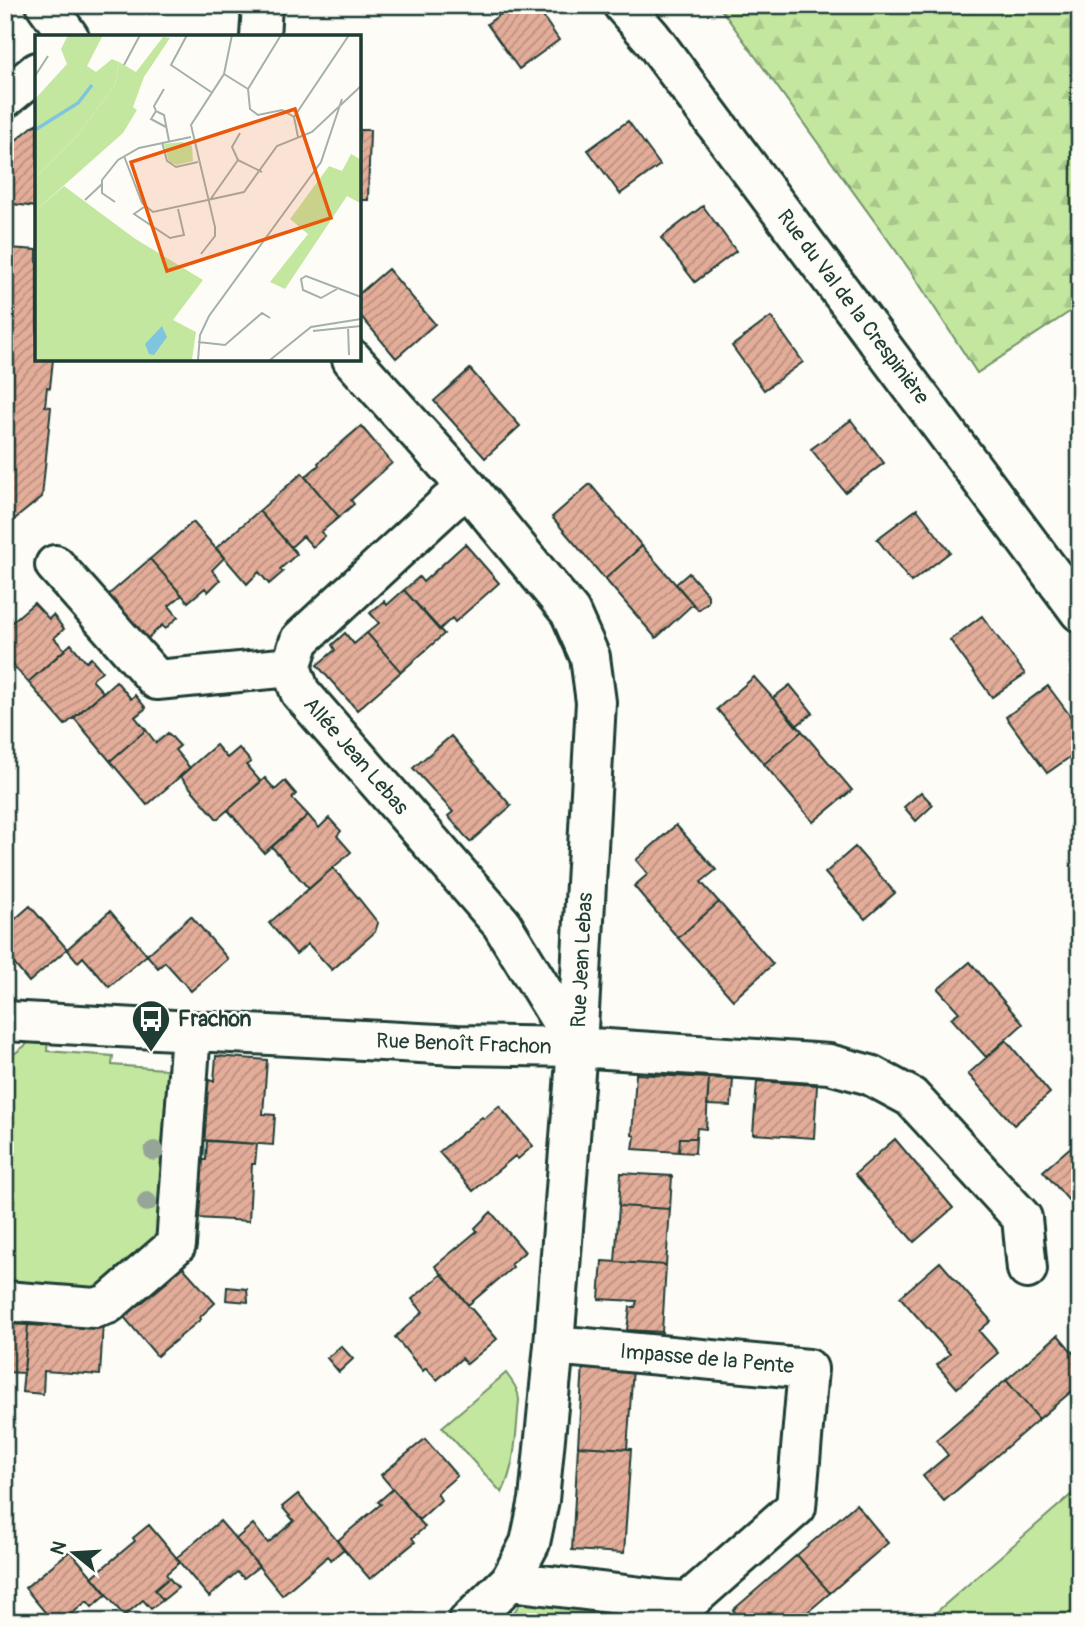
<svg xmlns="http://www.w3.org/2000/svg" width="1085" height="1627" font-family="Pangolin,sans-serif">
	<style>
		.grass { fill: #c4e7a0; stroke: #72926a; stroke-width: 2 }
		.forest { fill: url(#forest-firs); stroke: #72926a; stroke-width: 2 }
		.building { fill: url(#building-hatch); stroke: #1f3d34; stroke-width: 2 }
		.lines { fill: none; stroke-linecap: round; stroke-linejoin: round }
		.minor-casing { stroke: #1f3d34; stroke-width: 44 }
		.minor { stroke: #fdfcf7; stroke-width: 38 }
		.tree { fill: #95a698 }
		.labels { text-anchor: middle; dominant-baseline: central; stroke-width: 5; stroke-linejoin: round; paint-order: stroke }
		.street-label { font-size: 21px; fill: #1f3d34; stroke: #fdfcf7 }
		.poi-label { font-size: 21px; font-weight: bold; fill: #1f3d34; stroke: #fdfcf7; text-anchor: start }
		.inset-river { fill: none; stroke: #7fc5e0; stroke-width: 3.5 }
		.inset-road { fill: none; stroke: #a4b0a9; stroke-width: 2 }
		.view { fill: #e8590c; fill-opacity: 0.15; stroke: #e8590c; stroke-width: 3.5 }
		.inset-edge { fill: none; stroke: #1f3d34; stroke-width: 3.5 }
	</style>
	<defs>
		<pattern id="forest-firs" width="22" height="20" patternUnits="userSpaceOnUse" patternTransform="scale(1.75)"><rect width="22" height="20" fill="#c4e7a0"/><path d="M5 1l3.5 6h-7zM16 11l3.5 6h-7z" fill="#a8c78a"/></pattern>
		<pattern id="building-hatch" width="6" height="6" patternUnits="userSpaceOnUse" patternTransform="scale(1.75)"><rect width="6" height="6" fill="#e4ad9a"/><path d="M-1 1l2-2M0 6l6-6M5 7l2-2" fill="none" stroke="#b88e7e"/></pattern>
	</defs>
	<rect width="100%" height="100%" fill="#fdfcf7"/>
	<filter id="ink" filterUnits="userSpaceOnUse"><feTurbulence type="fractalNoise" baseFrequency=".0143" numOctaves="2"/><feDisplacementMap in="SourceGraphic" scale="14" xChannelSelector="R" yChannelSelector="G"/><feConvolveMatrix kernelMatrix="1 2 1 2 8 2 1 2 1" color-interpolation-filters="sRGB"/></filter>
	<g filter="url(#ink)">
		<!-- grass -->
		<path class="grass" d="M48 1038 47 1051 113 1056 112 1065 176 1070 161 1236 99 1292 5 1287V1061L31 1041Z
			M506 1373C513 1383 518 1388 519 1400 516 1431 516 1465 502 1493L442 1427Z
			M1080 1487V1622H925Z
			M522 1601 627 1614 622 1622H507Z"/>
		<!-- forest -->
		<path class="forest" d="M718 5H1080V305L977 373 912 273Z"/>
		<!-- building -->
		<path class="building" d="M513 5H535L559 40 519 69 487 24Z
			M628 121 660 165 620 194 588 150Z
			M37 123V207L5 203V149Z
			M359 130H370L368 200H359Z
			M703 206 736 251 695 282 661 238Z
			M9 248 37 250V359H53L50 388 47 387 45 406 51 407 42 497 5 527V401L9 383H6L8 365H5V322H12L14 307H10L12 287 5 285Z
			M388 269 435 324 396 358 359 314V294Z
			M771 317 803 362 764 390 732 346Z
			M470 369 520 426 485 458 434 401Z
			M851 420 884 463 845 492 811 449Z
			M361 426 392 463 351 500 354 504 339 517 305 477 319 465 318 463Z
			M302 473 339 517 321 532 325 536 313 547 303 536 291 547 259 511Z
			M590 484 642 546 605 579 552 517Z
			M917 509 950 552 911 582 877 539Z
			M259 511 297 554 280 569 283 572 269 584 259 572 247 584 216 548Z
			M193 522 224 558 212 570 220 580 208 592 205 588 188 602 150 559Z
			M465 544 499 583 455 622 452 618 439 630 404 590 419 577 423 582Z
			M642 546 693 604 656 638 605 579Z
			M150 559 182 595 169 606 178 617 165 629 162 625 146 640 107 596Z
			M689 573 708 595V602L698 610 676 584Z
			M404 590 444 634 401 672 367 633 379 623 370 613 384 601 387 605Z
			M34 603 49 619 53 615 64 629 54 638 65 650 28 682 5 656V628Z
			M982 616 1025 674 992 697 950 640Z
			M345 633 354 644 367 633 401 672 357 710 317 665 335 650 332 645Z
			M71 644 86 662 91 658 102 671 92 680 103 692 65 725 28 682Z
			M754 677 802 731 764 764 717 709Z
			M116 681 131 699 135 695 146 708 135 717 146 730 110 761 74 718Z
			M790 685 813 713 796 726 773 698Z
			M1048 686 1080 729V750L1047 773 1006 717Z
			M146 730 156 743 168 733 180 746 175 750 190 768 147 805 110 761Z
			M802 731 852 790 813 822 764 764Z
			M451 736 511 806 470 842 448 816 453 812 413 768Z
			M216 745 227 758 239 748 251 762 246 765 261 782 217 819 180 776Z
			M265 778 275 790 285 781 296 794 292 798 308 815 264 853 228 810Z
			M921 792 933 805 916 821 904 807Z
			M308 815 319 828 329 818 341 831 337 836 351 852 309 889 272 847Z
			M676 825 716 870 701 882 719 902 678 938 634 886 648 874 636 860Z
			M855 847 895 893 865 919 825 873Z
			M333 868 359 899 378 923 375 932 332 970 308 944 296 954 269 923Z
			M719 902 773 964 733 1000 678 938Z
			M30 906 67 949 29 982 5 953V928Z
			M110 911 147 955 109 987 83 957 78 962 67 949Z
			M191 916 228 959 191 991 165 962 158 968 147 955Z
			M970 962 1023 1024 986 1057 951 1018 959 1012 938 989Z
			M1006 1040 1050 1093 1014 1125 968 1074Z
			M216 1056 267 1060 263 1114 275 1115 273 1145 202 1140 206 1080 214 1081Z
			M636 1074 709 1078 706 1129 697 1128 696 1138H680L679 1152 633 1149 635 1136 632 1135Z
			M709 1078 733 1079 731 1106 707 1105Z
			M757 1081 817 1085 814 1138 753 1134Z
			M499 1106 533 1146 518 1159 515 1156 473 1191 439 1152 482 1117 484 1119Z
			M680 1138H696L695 1153 679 1152Z
			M895 1139 953 1208 914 1242 855 1174Z
			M1080 1139V1208L1077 1210 1043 1171Z
			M207 1141 257 1144 255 1164H252L249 1221 197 1218 201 1160H206Z
			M621 1173 672 1176 670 1209 619 1206Z
			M619 1206 670 1209 666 1265 615 1262Z
			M491 1212 525 1252 511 1264 513 1267 468 1305 435 1266 477 1231 475 1228Z
			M602 1261 666 1265 662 1332 627 1330 630 1307H635L637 1301 599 1299Z
			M940 1262 991 1321 979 1331 998 1353 957 1388 937 1365 950 1354 900 1297Z
			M180 1264 215 1303 200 1317 201 1319 157 1356 124 1317 167 1282 164 1278Z
			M442 1274 497 1339 467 1364 462 1358 437 1380 426 1368 423 1371 395 1337 423 1312 412 1299Z
			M227 1287 247 1289 248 1302 226 1300Z
			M47 1320 103 1323 100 1375 44 1371 43 1394 22 1392 28 1325 47 1326Z
			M5 1324 28 1325 24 1373 5 1372Z
			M1058 1335 1080 1361V1384L1039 1419 1006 1380Z
			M341 1346 353 1359 339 1372 327 1358Z
			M583 1364 633 1368 627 1449 578 1446Z
			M1006 1380 1039 1419 944 1501 923 1476 948 1455 936 1440Z
			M425 1439 457 1476 437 1493 441 1500 419 1520 381 1475Z
			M578 1446 631 1449 624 1553 572 1550Z
			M393 1489 425 1527 412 1538 415 1542 370 1579 337 1541 381 1504 378 1502Z
			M298 1494 344 1549 331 1560 328 1556 282 1595 236 1539 253 1524 268 1543 294 1521 282 1507Z
			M856 1504 888 1543 830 1593 797 1555Z
			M220 1521 259 1566 244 1578 237 1572 209 1597 176 1558Z
			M149 1525 180 1562 166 1574 169 1578 155 1590 163 1600 151 1609 143 1600 124 1616 92 1577 135 1541 133 1538Z
			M70 1551 107 1594 92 1607 87 1601 62 1622H53L25 1588Z
			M797 1555 830 1593 796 1622H744L733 1610Z
			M169 1578 178 1588 163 1600 155 1590Z"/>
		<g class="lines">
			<!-- minor casing -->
			<g class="minor-casing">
				<path id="minor" d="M46 5 69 37
					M623 5 651 37 1080 612
					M260 37 262 5
					M5 98 37 72
					M352 359 468 488 570 612 590 657 596 702 577 1047 554 1345 539 1500 530 1543 510 1581 468 1622
					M468 488 448 503 300 640 291 667 300 692 501 923 577 1047
					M55 565 157 680 291 667
					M5 1021 457 1045 577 1047 829 1064 870 1075 911 1097 1022 1218 1027 1269
					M5 1301 95 1308 108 1304 176 1245 191 1031
					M510 1581 667 1600 689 1601 796 1507 808 1369 554 1345"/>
			</g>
			<!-- minor -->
			<use href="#minor" class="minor"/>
		</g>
		<!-- trees -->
		<g class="tree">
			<circle cx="154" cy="1151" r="10"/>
			<circle cx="147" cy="1202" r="10"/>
		</g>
	</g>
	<!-- icons -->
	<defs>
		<g id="bus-pin" transform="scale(2.0125)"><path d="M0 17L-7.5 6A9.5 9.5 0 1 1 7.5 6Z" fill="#1f3d34" stroke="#fdfcf7"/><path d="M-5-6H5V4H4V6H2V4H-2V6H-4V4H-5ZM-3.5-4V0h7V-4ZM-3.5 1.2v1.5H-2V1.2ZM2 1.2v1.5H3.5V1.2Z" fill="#fff"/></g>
	</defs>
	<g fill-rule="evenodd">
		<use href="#bus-pin" x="151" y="1019"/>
	</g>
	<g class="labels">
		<!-- street labels -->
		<g class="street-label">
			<text transform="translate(853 307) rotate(53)">Rue du Val de la Crespinière</text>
			<text transform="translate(356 756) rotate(49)">Allée Jean Lebas</text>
			<text transform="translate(582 960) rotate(-87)">Rue Jean Lebas</text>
			<text transform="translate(464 1044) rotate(2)">Rue Benoît Frachon</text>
			<text transform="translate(707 1359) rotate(5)">Impasse de la Pente</text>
		</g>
		<!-- poi labels -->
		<g class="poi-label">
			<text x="178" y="1019">Frachon</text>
		</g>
	</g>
	<!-- overview -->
	<g transform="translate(35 35)">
		<rect width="326" height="326" fill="#fdfcf7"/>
		<path d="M33 0H68L52 31 61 37 77 24 84 27 80 50 41 102 0 143V64L32 29 26 14ZM147 107 157 111 158 126 142 130 134 127 129 109ZM29 151 99 203 168 245 138 285 161 297 157 325H0V176Z" fill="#c4e7a0"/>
		<path d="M128 2 135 3 109 42 98 72 102 75 88 98 0 176V143L41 102 80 50 84 27 101 37ZM316 119 325 124V168L312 161 250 254 235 247 273 199 255 184 294 131 307 136Z" fill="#c4e7a0"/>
		<path d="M127 291 132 302 119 320 114 319 110 309Z" fill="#7fc5e0"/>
		<path class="inset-river" d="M0 95 43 68 57 50"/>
		<path class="inset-road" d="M152 0 136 30 176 57M89 30 105 0M189 39 213 54 215 74 223 80 247 75 259 82 263 102M0 41 13 21M213 54 246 0M121 76 119 71 129 54M259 82 314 0M131 92 116 84 121 76 129 80 134 106M127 107 132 126 141 132 163 127M89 121 107 168 118 177 209 157 242 111 277 97 326 51M203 125 197 112 205 98M50 165 67 149M175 165 203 125 227 137M80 167 67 158V145L83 125 104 113 156 102M109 172 99 179 135 203 149 200 143 174M166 219 180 201V192L156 90 189 39 197 0M302 254 286 263 268 255 266 244 271 241 326 262M313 292 314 320M278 296 326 291M163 307 190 310 227 278 235 283M163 325 165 300 174 281 286 127 307 64M235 325 276 292 326 284"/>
		<path class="view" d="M260 74 296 183 132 236 96 127Z"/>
		<rect width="326" height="326" class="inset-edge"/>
	</g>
	<!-- margin -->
	<rect width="1085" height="1627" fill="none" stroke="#fdfcf7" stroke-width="28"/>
	<rect x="14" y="14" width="1057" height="1599" fill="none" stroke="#1f3d34" stroke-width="2.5" filter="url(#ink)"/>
	<!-- north arrow -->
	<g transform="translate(74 1553) rotate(288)" stroke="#fdfcf7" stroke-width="5" paint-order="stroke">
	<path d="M0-5L12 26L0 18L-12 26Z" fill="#1f3d34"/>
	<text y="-10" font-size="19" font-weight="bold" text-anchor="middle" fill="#1f3d34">N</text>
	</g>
</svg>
